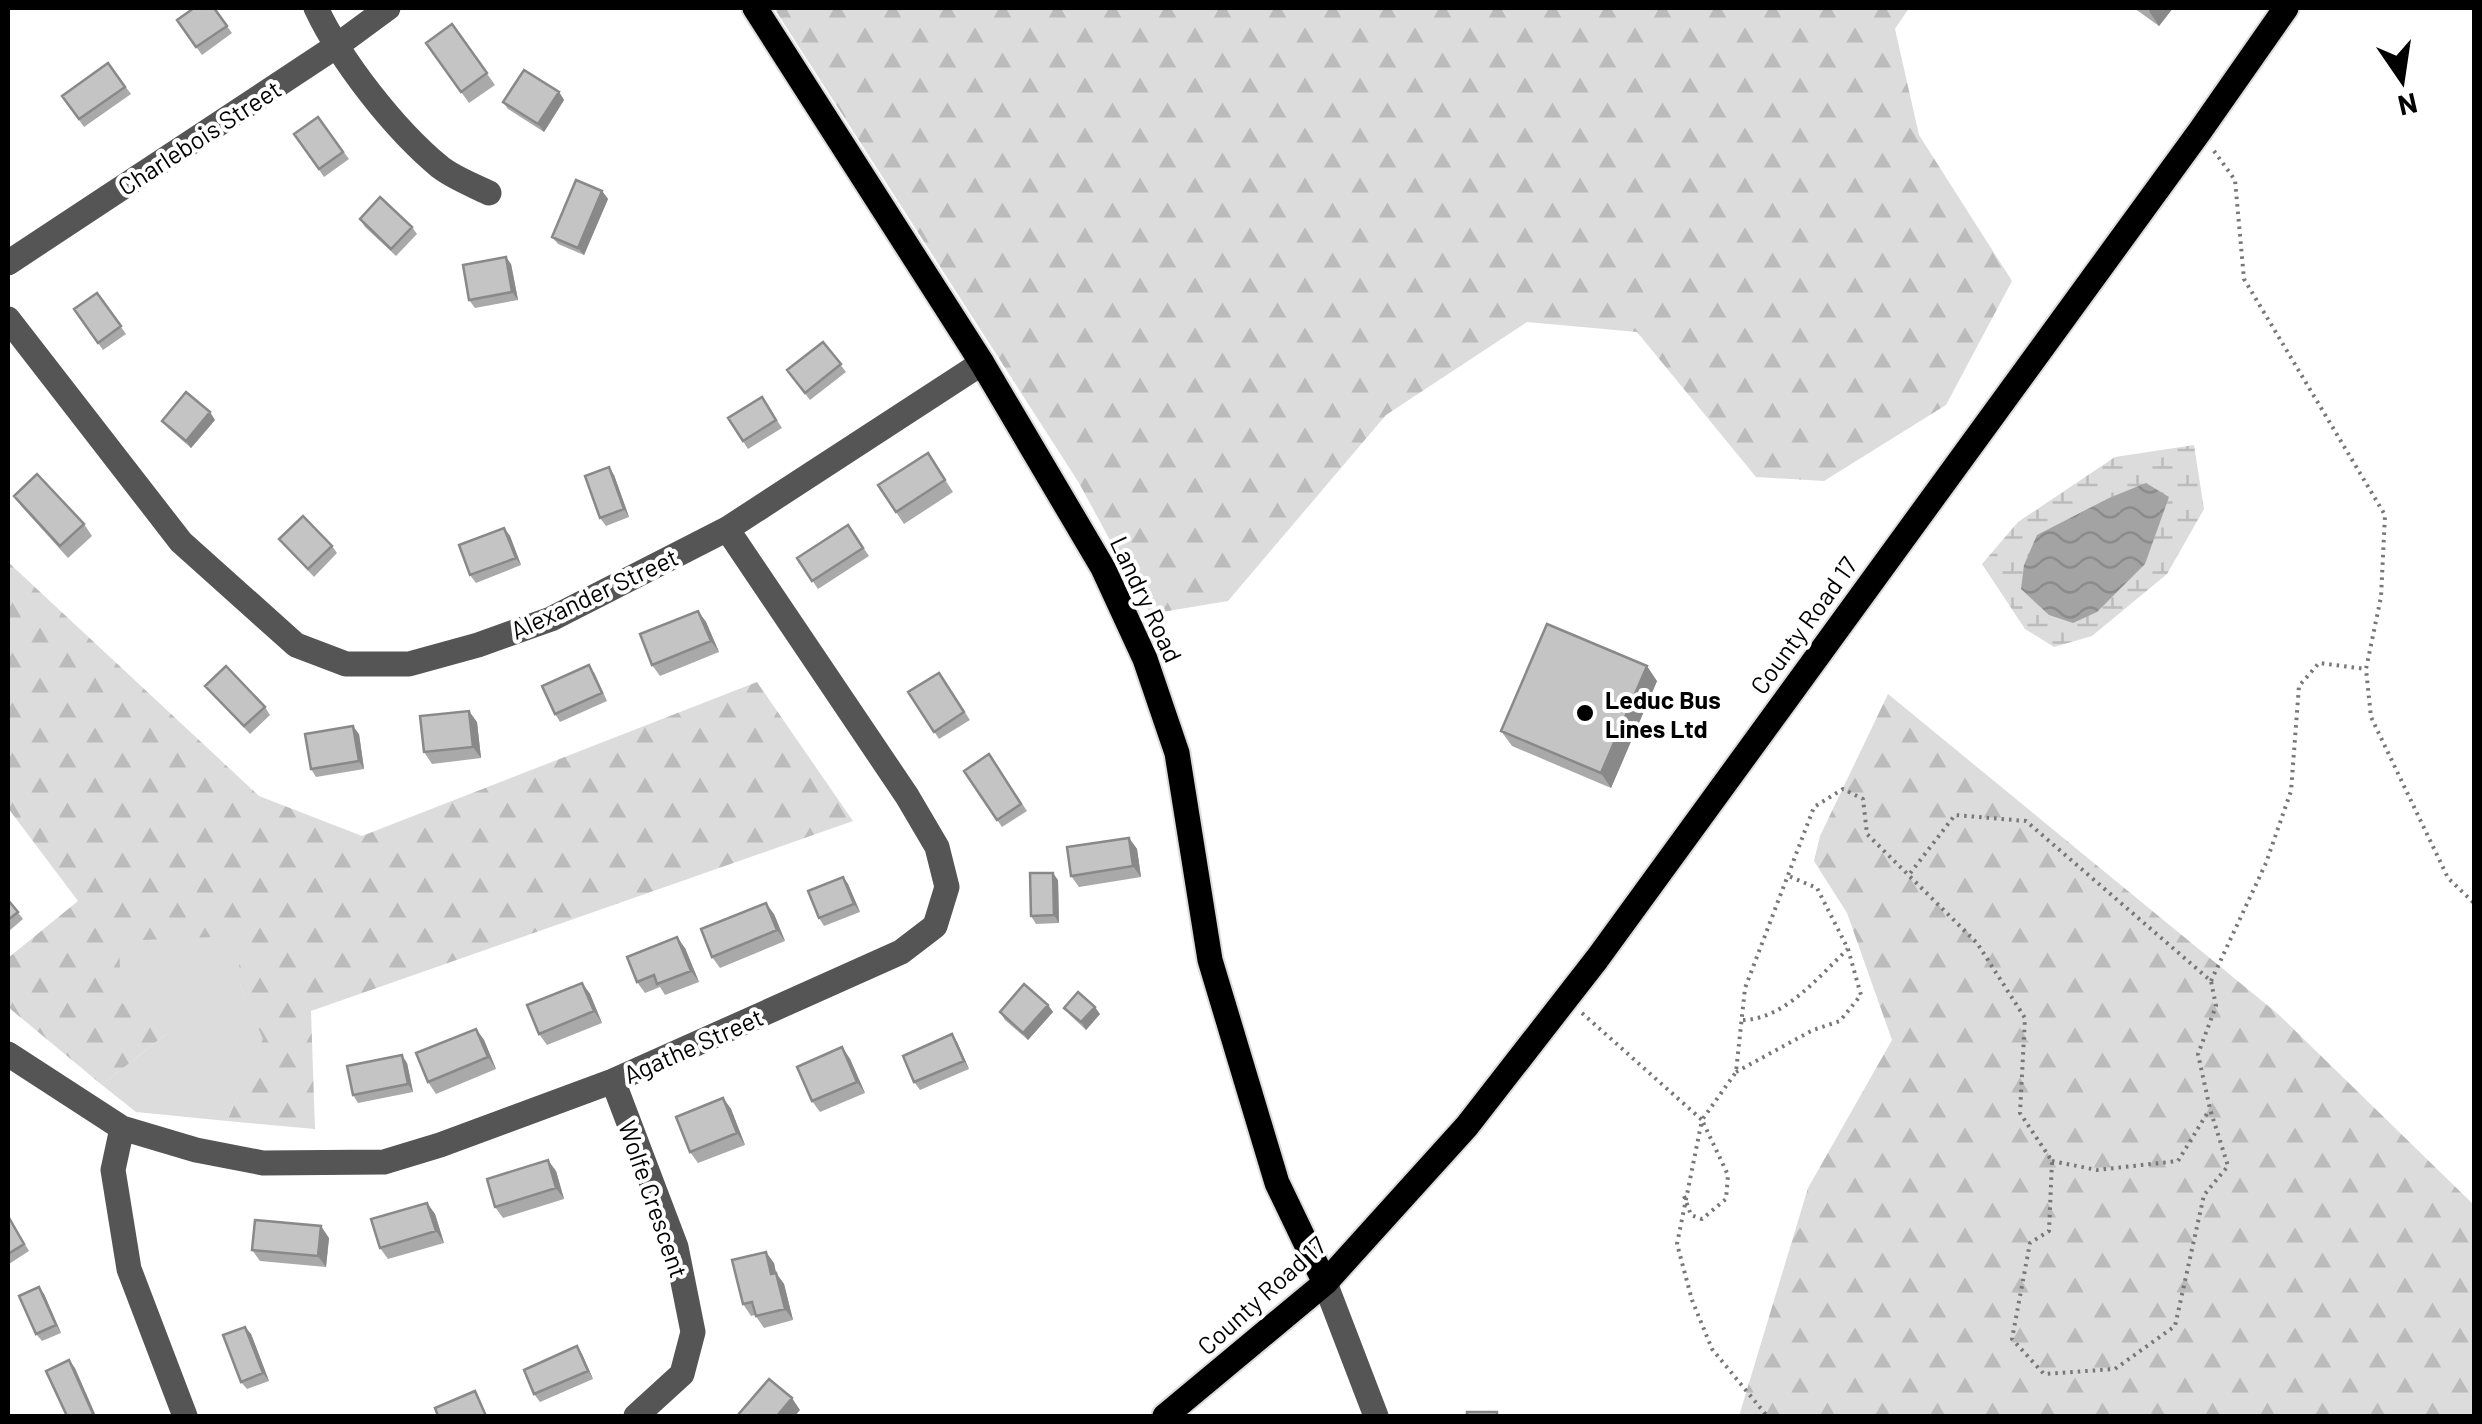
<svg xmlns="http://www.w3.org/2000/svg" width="2482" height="1424" font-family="Barlow,sans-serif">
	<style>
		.forest { fill: url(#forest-firs) }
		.wetland { fill: url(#wetland-marsh) }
		.park { fill: #dcdcdc }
		.water { fill: url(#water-waves) }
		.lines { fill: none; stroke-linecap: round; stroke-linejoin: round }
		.major-casing { stroke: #dbdbdb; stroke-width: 29 }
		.path { stroke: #777; stroke-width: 4; stroke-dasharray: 2.5 5; stroke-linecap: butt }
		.minor { stroke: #555; stroke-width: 25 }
		.major { stroke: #000; stroke-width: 25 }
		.wall { fill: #a9a9a9 }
		.shaded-wall { fill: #898989 }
		.building { fill: #c4c4c4; stroke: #898989; stroke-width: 2.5 }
		.poi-dot { fill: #000; stroke: #fff; stroke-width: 4 }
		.labels { text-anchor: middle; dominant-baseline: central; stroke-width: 8; stroke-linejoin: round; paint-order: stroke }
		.street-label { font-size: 25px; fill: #000; stroke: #fff }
		.poi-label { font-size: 25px; font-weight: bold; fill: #000; stroke: #fff; text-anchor: start }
	</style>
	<defs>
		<pattern id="forest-firs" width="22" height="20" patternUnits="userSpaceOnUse" patternTransform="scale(2.5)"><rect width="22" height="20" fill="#dcdcdc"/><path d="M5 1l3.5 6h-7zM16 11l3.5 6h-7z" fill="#bbb"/></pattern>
		<pattern id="wetland-marsh" width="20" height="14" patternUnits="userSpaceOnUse" patternTransform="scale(2.5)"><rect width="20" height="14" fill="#dcdcdc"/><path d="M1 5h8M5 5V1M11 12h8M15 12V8" fill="none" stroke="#bbb"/></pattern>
		<pattern id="water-waves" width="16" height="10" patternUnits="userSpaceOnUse" patternTransform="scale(2.5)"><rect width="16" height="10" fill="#a3a3a3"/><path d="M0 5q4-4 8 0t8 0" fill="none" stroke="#8b8b8b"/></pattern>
	</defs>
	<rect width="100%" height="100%" fill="#fff"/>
	<!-- forest -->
	<path class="forest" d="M774 8H1909L1895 29 1919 135 2012 281 1946 405 1824 481 1756 477 1637 332 1527 322 1386 415 1228 601 1150 614 1079 483Z
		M8 562 259 796 362 836 757 682 853 821 311 1011 315 1129 227 1121 262 1039 240 985 165 1035 102 1085 8 1007V958L78 901 8 808Z
		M1888 694 2278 1014 2474 1205V1416H1739L1808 1188 1892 1040 1847 913 1814 861 1820 836Z"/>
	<!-- wetland -->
	<path class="wetland" d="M2194 445 2204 509 2167 574 2092 636 2054 647 2025 629 1982 564 2018 522 2115 457Z"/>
	<!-- park -->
	<path class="park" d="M238 936 240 985 263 1039 227 1121 136 1112 102 1085 165 1035 121 1002 119 941Z"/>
	<!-- water -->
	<path class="water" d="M2146 483 2169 497 2145 564 2097 612 2073 623 2049 615 2021 589 2024 565 2037 535 2109 498Z"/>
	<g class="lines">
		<!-- major casing -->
		<g class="major-casing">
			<path id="major" d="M755 8 982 363 1103 568 1145 659 1177 753 1210 960 1277 1183 1325 1283
				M1165 1416 1325 1283 1467 1126 1597 959 2200 131 2286 8"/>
		</g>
		<!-- path -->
		<path class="path" d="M2214 151 2235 180 2244 279 2385 515 2381 597 2366 669 2371 717 2448 878 2474 903
			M2211 981 2266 863 2291 791 2299 686 2319 663 2366 669
			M1582 1013 1702 1120 1677 1244 1692 1300 1712 1349 1767 1416
			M1743 1020C1785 1019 1818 977 1848 949
			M1736 1072 1813 1030 1840 1021 1861 995 1848 949 1817 888 1786 875
			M2052 1161 2097 1170 2178 1161 2208 1112
			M1684 1196 1691 1215 1702 1219 1726 1199 1728 1175 1702 1120 1736 1072 1745 988 1814 807 1843 789 1863 799 1867 834 1977 943 2025 1018 2020 1113 2052 1161 2049 1231 2030 1243 2012 1339 2044 1374 2115 1369 2175 1326 2204 1195 2228 1166 2210 1109 2198 1054 2216 1006 2211 981 2026 821 1955 815 1908 876"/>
		<!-- minor -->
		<path class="minor" d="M316 8C341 61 394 129 440 167 454 178 473 185 489 193
			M8 263 335 47 388 8
			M8 319 181 542 296 645 346 664H409L478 645 551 619 727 529 982 363
			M8 1054 122 1128 196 1150 263 1163 384 1162 440 1145 613 1081 901 952 935 926 947 887 937 847 907 796 727 529
			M613 1081 676 1247 693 1332 682 1374 636 1416
			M122 1128 113 1170 129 1269 185 1416
			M1325 1283 1376 1416"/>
		<!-- major -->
		<use href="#major" class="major"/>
	</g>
	<!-- wall -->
	<path class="wall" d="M214 8 232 33 202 55 177 20Z
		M2134 8H2173L2159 26Z
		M452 24 495 85 469 103 426 43Z
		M108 63 131 94 84 127 62 96Z
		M559 92 564 100 544 132 508 109 503 102Z
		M318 117 349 159 324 177 294 134Z
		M602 191 608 199 584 255 558 244 552 237Z
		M360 219 412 227 417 234 396 256 365 227Z
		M511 264 518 300 475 308 469 300Z
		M97 293 126 334 103 350 74 309Z
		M823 342 846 372 810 400 787 370Z
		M762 397 782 428 748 449 728 418Z
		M215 420 191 448 168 428 162 421Z
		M928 453 953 492 904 524 878 485Z
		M614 475 629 517 606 526 600 518Z
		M14 496 84 524 92 536 68 558 22 507Z
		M848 525 869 556 818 589 797 558Z
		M504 528 510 536 521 565 476 583 470 575Z
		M279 539 332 546 337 553 314 577Z
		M698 611 706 622 719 652 660 676 652 665Z
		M594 672 607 701 560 722 555 714Z
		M939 673 970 720 939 739 908 692Z
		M1657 681 1611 788 1512 746 1501 731Z
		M205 686 265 707 270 715 250 734Z
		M477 722 481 758 432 764 424 752Z
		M359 734 364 769 316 777 311 769Z
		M989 754 1027 811 1002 827 964 771Z
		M1129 838 1137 849 1141 877 1079 887 1071 876Z
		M843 877 848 884 860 912 824 926 819 918Z
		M1058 880 1059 923 1036 924 1031 916Z
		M8 900 23 919 8 932Z
		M774 914 785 941 720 968 712 957Z
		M685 948 699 982 665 995 660 987 645 993 637 982Z
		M582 983 590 994 602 1023 547 1045 539 1034Z
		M1048 1005 1053 1012 1028 1040 1005 1020 1000 1012Z
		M1064 1008 1100 1014 1086 1030 1070 1015Z
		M476 1029 484 1040 496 1069 436 1094 428 1082Z
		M952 1034 957 1042 969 1069 920 1090 914 1082Z
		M842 1047 850 1059 865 1093 820 1112 812 1101Z
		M407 1063 413 1092 358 1103 353 1095Z
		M723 1098 731 1109 745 1145 698 1163 690 1152Z
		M556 1171 564 1199 503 1218 495 1207Z
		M427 1203 435 1214 444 1243 388 1259 380 1248Z
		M8 1215 29 1251 9 1264 8 1262Z
		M329 1238 326 1267 260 1261 252 1250Z
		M774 1263 776 1273 784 1284 793 1320 764 1328 755 1315 751 1316 743 1304Z
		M44 1294 61 1333 42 1341 36 1334Z
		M245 1327 251 1334 269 1381 247 1389 241 1382Z
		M582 1354 593 1379 540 1402 534 1394Z"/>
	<!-- shaded-wall -->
	<path class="shaded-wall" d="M2151 8H2173L2159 26 2149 11Z
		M559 92 564 100 544 132 538 124Z
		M602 191 608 199 584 255 578 248Z
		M506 257 511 264 518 300 512 292Z
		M210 412 215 420 191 448 186 441Z
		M609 467 614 475 629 517 624 509Z
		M504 528 510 536 521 565 516 558Z
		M698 611 706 622 719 652 711 641Z
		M1647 666 1657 681 1611 788 1601 773Z
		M469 711 477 722 481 758 473 747Z
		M353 726 359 734 364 769 359 761Z
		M1129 838 1137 849 1141 877 1133 866Z
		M1053 873 1058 880 1059 923 1054 915Z
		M843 877 848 884 860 912 854 904Z
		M766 903 774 914 785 941 777 930Z
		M677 937 685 948 699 982 691 971Z
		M582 983 590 994 602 1023 594 1011Z
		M1048 1005 1053 1012 1028 1040 1023 1033Z
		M1095 1007 1100 1014 1086 1030 1081 1022Z
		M476 1029 484 1040 496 1069 488 1057Z
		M952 1034 957 1042 969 1069 964 1061Z
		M842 1047 850 1059 865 1093 857 1082Z
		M402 1055 407 1063 413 1092 408 1084Z
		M723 1098 731 1109 745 1145 737 1133Z
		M548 1160 556 1171 564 1199 556 1188Z
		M427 1203 435 1214 444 1243 436 1231Z
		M321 1226 329 1238 326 1267 318 1256Z
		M766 1252 774 1263 776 1273 784 1284 793 1320 785 1309 771 1274Z
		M39 1287 44 1294 61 1333 56 1325Z
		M245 1327 251 1334 269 1381 263 1373Z
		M577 1346 582 1354 593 1379 588 1371Z
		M69 1360 75 1368 96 1416H94Z
		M792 1398 800 1410 795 1416H777Z"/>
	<!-- building -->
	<path class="building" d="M194 8H214L227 26 196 47 177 20Z
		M452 24 487 73 461 92 426 43Z
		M108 63 125 87 79 119 62 96Z
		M524 70 559 92 538 124 503 102Z
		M318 117 343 152 319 169 294 134Z
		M576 180 602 191 578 248 552 237Z
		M380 197 412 227 391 249 360 219Z
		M506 257 512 292 469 300 463 265Z
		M97 293 121 326 98 343 74 309Z
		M823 342 841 364 805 393 787 370Z
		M186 392 210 412 186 441 162 421Z
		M762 397 776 420 743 441 728 418Z
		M928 453 945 480 896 512 878 485Z
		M609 467 624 509 600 518 585 476Z
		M37 474 84 524 60 546 14 496Z
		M303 516 332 546 308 569 279 539Z
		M848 525 863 548 812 581 797 558Z
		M504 528 516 558 470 575 459 545Z
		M698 611 711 641 652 665 640 634Z
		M1547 624 1647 666 1601 773 1501 731Z
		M589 665 602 693 555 714 542 686Z
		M226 666 265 707 244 726 205 686Z
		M939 673 964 712 934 732 908 692Z
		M469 711 473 747 424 752 420 716Z
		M353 726 359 761 311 769 305 734Z
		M989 754 1021 804 997 820 964 771Z
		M1129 838 1133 866 1071 876 1067 847Z
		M1030 873H1053L1054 915 1031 916Z
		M843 877 854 904 819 918 808 891Z
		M8 900 18 912 8 920Z
		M766 903 777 930 712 957 701 929Z
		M677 937 691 971 657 984 654 975 637 982 627 957Z
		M582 983 594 1011 539 1034 527 1005Z
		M1024 984 1048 1005 1023 1033 1000 1012Z
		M1078 992 1095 1007 1081 1022 1064 1008Z
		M476 1029 488 1057 428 1082 416 1053Z
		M952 1034 964 1061 914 1082 903 1056Z
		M842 1047 857 1082 812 1101 797 1067Z
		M402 1055 408 1084 353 1095 347 1066Z
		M723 1098 737 1133 690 1152 676 1117Z
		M548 1160 556 1188 495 1207 487 1179Z
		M427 1203 436 1231 380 1248 371 1219Z
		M8 1216 24 1244 8 1254Z
		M255 1220 321 1226 318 1256 252 1250Z
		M766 1252 771 1274 776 1273 785 1309 756 1316 752 1302 743 1304 732 1260Z
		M39 1287 56 1325 36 1334 19 1296Z
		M245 1327 263 1373 241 1382 223 1335Z
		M577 1346 588 1371 534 1394 524 1370Z
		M69 1360 94 1416H67L46 1371Z
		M769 1379 792 1398 777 1416H737Z
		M475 1391 486 1416H438L435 1408Z
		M1467 1412H1497V1416H1467Z"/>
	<!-- markers -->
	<circle class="poi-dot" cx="1585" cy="713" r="10"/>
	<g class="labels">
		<!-- street labels -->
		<g class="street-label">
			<text transform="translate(199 137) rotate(-33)">Charlebois Street</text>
			<text transform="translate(594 593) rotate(-25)">Alexander Street</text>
			<text transform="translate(1147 599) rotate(65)">Landry Road</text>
			<text transform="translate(1803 625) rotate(-54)">County Road 17</text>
			<text transform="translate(693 1045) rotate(-24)">Agathe Street</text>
			<text transform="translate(654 1199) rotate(71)">Wolfe Crescent</text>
			<text transform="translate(1261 1295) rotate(-42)">County Road 17</text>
		</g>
		<!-- poi labels -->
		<g class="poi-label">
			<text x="1605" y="699">Leduc Bus<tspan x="1605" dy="29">Lines Ltd</tspan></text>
		</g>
	</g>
	<!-- border -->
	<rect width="2482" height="1424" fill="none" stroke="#000000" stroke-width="20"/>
	<!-- north arrow -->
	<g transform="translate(2402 80) rotate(167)" stroke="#ffffff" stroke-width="8" paint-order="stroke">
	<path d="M0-8L18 38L0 25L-18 38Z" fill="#000000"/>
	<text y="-15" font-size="28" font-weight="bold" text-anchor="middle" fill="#000000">N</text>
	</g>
</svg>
